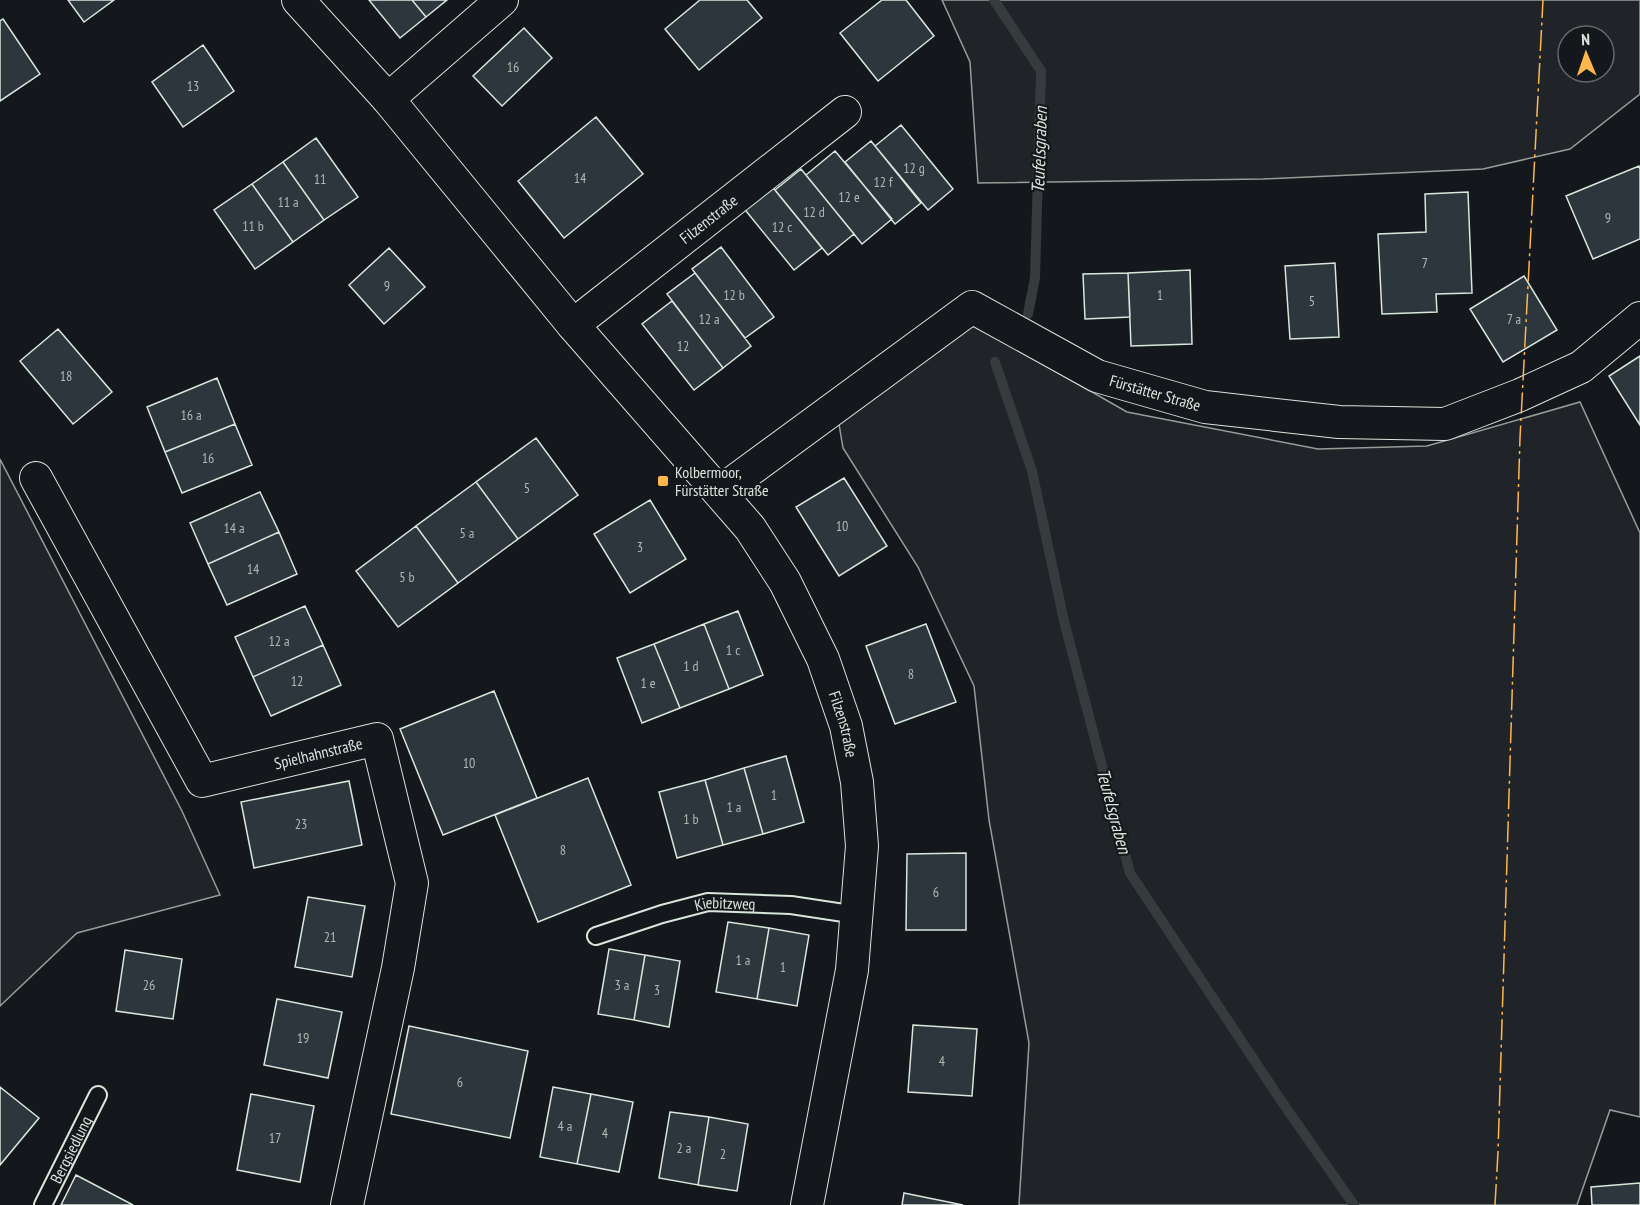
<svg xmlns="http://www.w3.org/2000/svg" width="1640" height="1205" font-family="'PT Sans Narrow',sans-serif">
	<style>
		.green { fill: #202428; stroke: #939e99; stroke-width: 1.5; fill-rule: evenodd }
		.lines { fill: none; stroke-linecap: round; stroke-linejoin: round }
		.stream { stroke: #363b3e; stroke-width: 10 }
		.building { fill: #2c363c; stroke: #d8e6dc; stroke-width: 1.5 }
		.lane-casing { stroke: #d8e6dc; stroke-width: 20 }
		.street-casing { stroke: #d8e6dc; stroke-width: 34 }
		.lane { stroke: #14181c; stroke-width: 16 }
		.street { stroke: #14181c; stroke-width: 32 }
		.power { stroke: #ffb74d; stroke-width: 1.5; stroke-dasharray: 21 4.5 3 4.5; stroke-linecap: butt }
		.poi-dot { fill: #ffb74d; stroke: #14181c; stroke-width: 2 }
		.labels { text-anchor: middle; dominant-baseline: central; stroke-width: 4.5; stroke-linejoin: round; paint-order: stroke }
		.number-label { font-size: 14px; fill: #adbab4 }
		.street-label { font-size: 16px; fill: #d8e6dc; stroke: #14181c }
		.poi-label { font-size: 16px; fill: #d8e6dc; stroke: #14181c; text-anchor: start }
		.water-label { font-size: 18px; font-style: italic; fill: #d8e6dc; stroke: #14181c }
	</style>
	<rect width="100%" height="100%" fill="#14181c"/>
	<!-- green -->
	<path class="green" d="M942 0H1640V94L1570 149 1483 169 1263 179 978 183 970 62ZM1568 36H1604V72H1568Z
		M971 323 1127 412 1318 449 1427 446 1580 402 1640 533V1117L1610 1110 1577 1205H1019L1029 1043 989 820 974 686 918 567 843 448 839 424Z
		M0 459 182 811 220 895 77 933 0 1006Z"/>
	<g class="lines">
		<!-- stream -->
		<path class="stream" d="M994 0 1041 71 1035 278 1028 314
			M995 362 1032 471 1064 621 1130 873 1282 1102 1354 1205"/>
	</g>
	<!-- building -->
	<path class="building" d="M68 0H114L84 22Z
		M369 0H412L426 17 400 38Z
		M412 0H447L426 17Z
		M700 0H747L762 18 699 70 665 29Z
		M882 0H906L934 36 878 81 840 33Z
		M3 19 40 74 0 101V21Z
		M524 28 552 58 502 106 473 76Z
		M203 45 234 91 183 127 152 82Z
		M596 117 643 174 564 238 518 181Z
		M901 125 953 189 928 210 875 146Z
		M316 138 358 197 324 220 283 162Z
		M871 141 921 203 895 224 845 162Z
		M835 151 892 219 862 244 806 175Z
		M283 162 324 220 293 242 252 184Z
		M1639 166 1640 169V239L1593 259 1566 196Z
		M801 169 854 234 828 255 775 190Z
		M252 184 293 242 255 269 214 210Z
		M770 184 822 248 794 270 742 206Z
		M1468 192 1472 293 1436 294 1437 312 1382 314 1378 234 1426 232 1425 194Z
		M721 247 774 317 745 338 692 269Z
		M389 248 425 287 384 324 349 285Z
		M1335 263 1339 337 1290 339 1285 266Z
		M1190 270 1192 344 1131 346 1128 273Z
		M695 273 751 346 723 368 667 294Z
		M1128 273 1130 317 1085 319 1083 274Z
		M1524 276 1557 330 1503 362 1470 309Z
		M672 301 723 368 694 390 642 324Z
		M58 329 112 392 73 424 20 361Z
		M1640 356V425L1609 376Z
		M217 378 235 424 165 452 147 407Z
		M235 424 252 465 182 493 165 452Z
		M536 438 578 495 518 539 476 482Z
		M844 478 887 546 839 576 796 507Z
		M476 482 518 539 458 583 416 526Z
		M260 492 279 532 208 564 190 523Z
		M650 500 686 559 630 593 594 534Z
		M416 526 458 583 398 627 356 571Z
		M279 532 297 574 227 605 208 564Z
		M305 606 323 645 253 677 235 637Z
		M738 611 763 675 729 689 704 624Z
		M704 624 729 689 680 708 654 644Z
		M926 624 956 702 895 724 866 646Z
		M654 644 680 708 642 723 617 658Z
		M323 645 341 685 271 716 253 677Z
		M494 691 537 798 443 835 400 729Z
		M786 756 804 822 763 834 744 768Z
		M744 768 763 834 723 845 705 780Z
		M588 778 631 885 538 922 495 815Z
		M705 780 723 845 677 858 659 792Z
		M349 781 362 845 254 868 241 802Z
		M966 853V930H906L907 854Z
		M308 897 365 906 352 977 295 967Z
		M728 922 769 928 757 999 716 992Z
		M769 928 809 935 797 1006 757 999Z
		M609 949 645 955 634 1020 598 1014Z
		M125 950 182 959 173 1019 116 1011Z
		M645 955 680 961 669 1027 634 1020Z
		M277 999 342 1012 328 1078 264 1065Z
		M913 1025 977 1029 972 1096 908 1092Z
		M409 1026 528 1051 510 1138 391 1114Z
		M0 1087 39 1118 0 1165Z
		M553 1087 591 1094 577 1164 540 1157Z
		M251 1094 314 1106 300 1182 237 1170Z
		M591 1094 633 1102 619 1172 577 1164Z
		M670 1112 709 1117 698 1185 659 1178Z
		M709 1117 748 1124 737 1191 698 1185Z
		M76 1175 133 1205H61Z
		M1640 1183V1205H1592L1591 1187Z
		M904 1193 963 1205H902Z"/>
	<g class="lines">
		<!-- lane casing -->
		<g class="lane-casing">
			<g id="lane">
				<path id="s1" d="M596 936 662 914 708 902 791 905 857 915"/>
				<path id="s2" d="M43 1205 98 1095"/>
			</g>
		</g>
		<!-- street casing -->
		<g class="street-casing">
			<g id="street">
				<path id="s3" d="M298 0 388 99 573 325 750 528 785 582 823 659 846 726 857 782 862 846 852 970 807 1205"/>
				<path d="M388 99 502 0"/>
				<path id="s4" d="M573 325 845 112"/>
				<path id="s5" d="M36 478 202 781 377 739 412 883 398 968 347 1205"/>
				<path id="s6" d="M720 492 972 307 1097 376 1205 407 1339 422 1445 424 1520 395 1581 367 1640 318"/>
			</g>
		</g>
		<!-- lane -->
		<use href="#lane" class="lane"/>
		<!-- street -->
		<use href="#street" class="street"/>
		<!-- power -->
		<path class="power" d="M1495 1205 1498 1152 1520 438 1543 0"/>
	</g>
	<!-- markers -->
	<rect class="poi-dot" x="657" y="475" width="12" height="12" rx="3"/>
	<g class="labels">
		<!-- number labels -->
		<g class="number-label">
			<text x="513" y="67">16</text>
			<text x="193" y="86">13</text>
			<text x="914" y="168">12 g</text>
			<text x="580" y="178">14</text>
			<text x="320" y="179">11</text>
			<text x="883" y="182">12 f</text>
			<text x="849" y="197">12 e</text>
			<text x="288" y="202">11 a</text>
			<text x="814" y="212">12 d</text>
			<text x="1608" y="218">9</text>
			<text x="253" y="226">11 b</text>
			<text x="782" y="227">12 c</text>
			<text x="1425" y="263">7</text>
			<text x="387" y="286">9</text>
			<text x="734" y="295">12 b</text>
			<text x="1160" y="295">1</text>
			<text x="1312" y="301">5</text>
			<text x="709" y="319">12 a</text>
			<text x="1514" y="319">7 a</text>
			<text x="683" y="346">12</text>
			<text x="66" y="376">18</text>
			<text x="191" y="415">16 a</text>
			<text x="208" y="458">16</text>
			<text x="527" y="488">5</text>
			<text x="842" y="526">10</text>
			<text x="234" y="528">14 a</text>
			<text x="467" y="533">5 a</text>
			<text x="640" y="547">3</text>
			<text x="253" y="569">14</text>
			<text x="407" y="577">5 b</text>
			<text x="279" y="641">12 a</text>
			<text x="733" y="650">1 c</text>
			<text x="691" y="666">1 d</text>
			<text x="911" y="674">8</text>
			<text x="297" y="681">12</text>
			<text x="648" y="683">1 e</text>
			<text x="469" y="763">10</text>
			<text x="774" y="795">1</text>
			<text x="734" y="807">1 a</text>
			<text x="691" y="819">1 b</text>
			<text x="301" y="824">23</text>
			<text x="563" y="850">8</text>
			<text x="936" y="892">6</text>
			<text x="330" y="937">21</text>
			<text x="743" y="960">1 a</text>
			<text x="783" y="967">1</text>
			<text x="149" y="985">26</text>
			<text x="622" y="985">3 a</text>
			<text x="657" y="990">3</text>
			<text x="303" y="1038">19</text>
			<text x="942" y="1061">4</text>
			<text x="460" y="1082">6</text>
			<text x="565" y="1126">4 a</text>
			<text x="605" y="1133">4</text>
			<text x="275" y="1138">17</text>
			<text x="684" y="1148">2 a</text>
			<text x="723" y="1154">2</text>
		</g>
		<!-- street labels -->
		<g class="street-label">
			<text stroke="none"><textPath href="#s4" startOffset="172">Filzenstraße</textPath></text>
			<text stroke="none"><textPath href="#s6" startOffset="516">Fürstätter Straße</textPath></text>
			<text stroke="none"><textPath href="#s3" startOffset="914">Filzenstraße</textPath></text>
			<text stroke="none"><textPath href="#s5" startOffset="465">Spielhahnstraße</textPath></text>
			<text stroke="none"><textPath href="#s1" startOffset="134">Kiebitzweg</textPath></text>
			<text stroke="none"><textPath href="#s2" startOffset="62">Bergsiedlung</textPath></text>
		</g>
		<!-- poi labels -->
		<g class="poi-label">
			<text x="675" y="472">Kolbermoor,<tspan x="675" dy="18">Fürstätter Straße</tspan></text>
		</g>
		<!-- water labels -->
		<g class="water-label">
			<text transform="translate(1039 150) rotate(-88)">Teufelsgraben</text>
			<text transform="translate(1114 811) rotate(75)">Teufelsgraben</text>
		</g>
	</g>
	<!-- north arrow -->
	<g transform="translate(1586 54) rotate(358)"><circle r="28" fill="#14181c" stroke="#626a69" stroke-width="1.5"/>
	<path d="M0-4.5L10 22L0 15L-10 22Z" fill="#ffb74d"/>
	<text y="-9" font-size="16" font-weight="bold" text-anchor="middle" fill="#d8e6dc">N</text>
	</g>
</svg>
